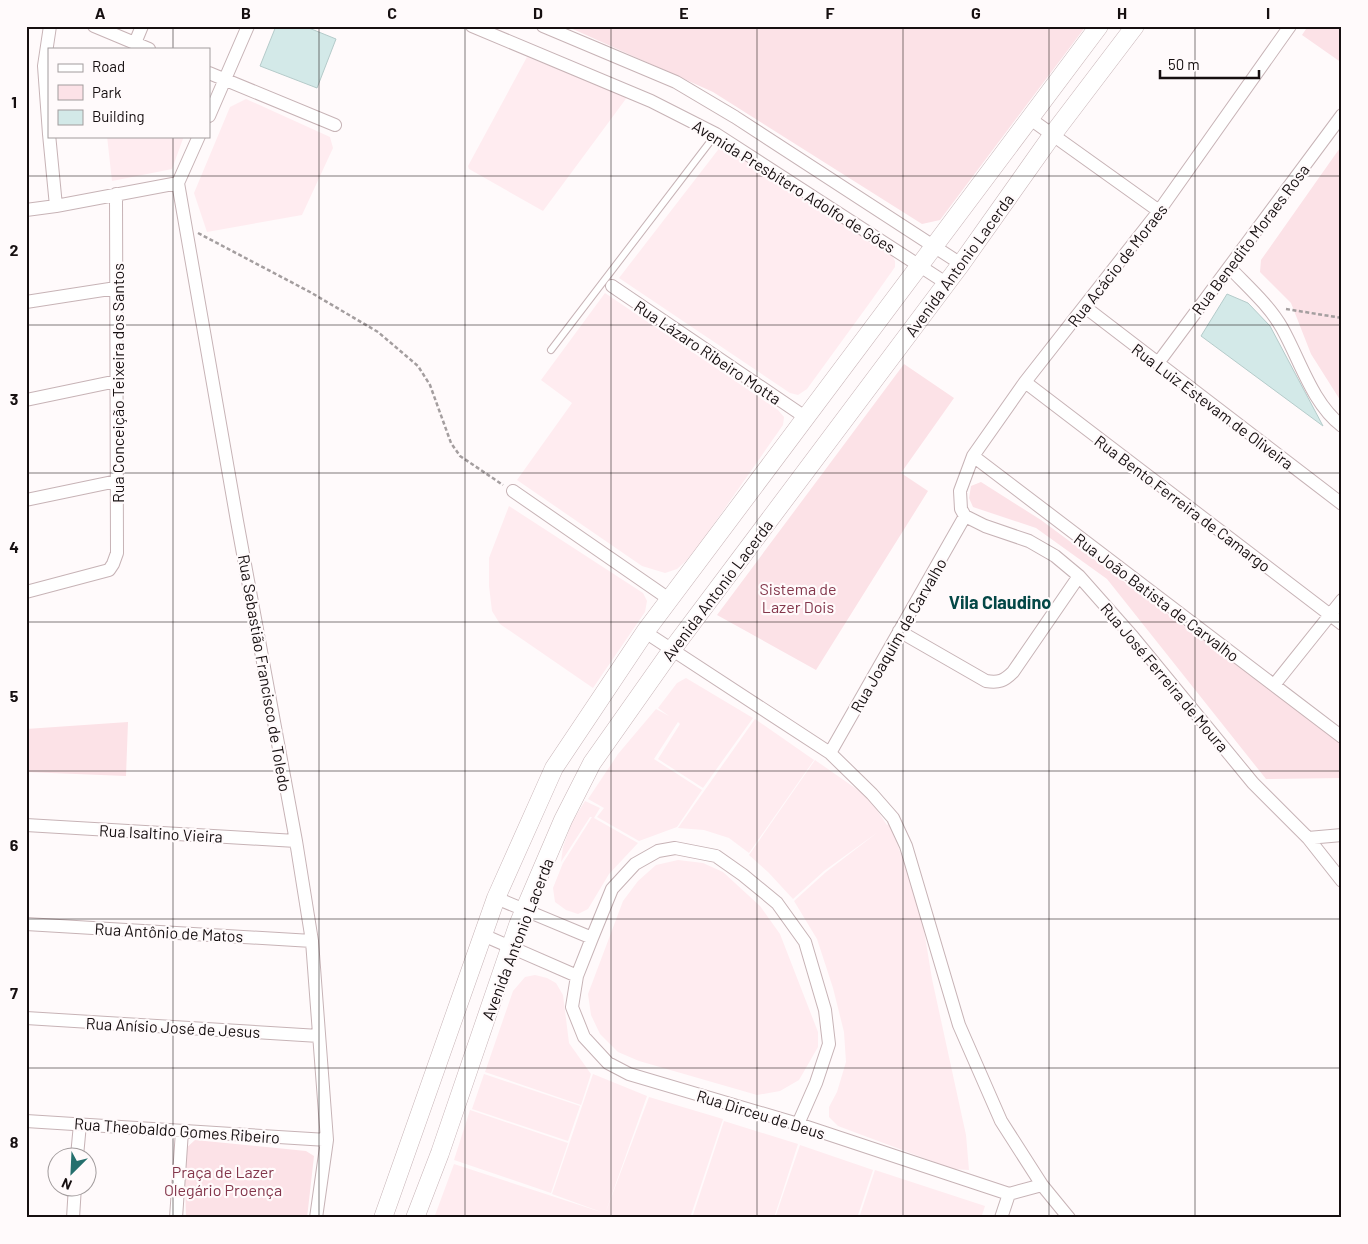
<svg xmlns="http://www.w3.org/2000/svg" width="1368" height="1244" font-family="Barlow,sans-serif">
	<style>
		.built { fill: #ffecf0 }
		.green { fill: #fce2e7 }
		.building { fill: #d3e9e8; stroke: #b5cbca }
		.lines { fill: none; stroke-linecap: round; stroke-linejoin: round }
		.lane-casing { stroke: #c7b3b6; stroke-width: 8 }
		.street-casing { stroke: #c7b3b6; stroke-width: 14 }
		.secondary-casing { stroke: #c7b3b6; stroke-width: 19 }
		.path { stroke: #a49e9f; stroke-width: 2.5; stroke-dasharray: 4 2.5; stroke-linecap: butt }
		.lane { stroke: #fff; stroke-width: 6 }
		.street { stroke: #fff; stroke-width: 12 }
		.secondary { stroke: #fff; stroke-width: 18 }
		.grid { fill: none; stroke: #160f10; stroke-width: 1; stroke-opacity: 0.55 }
		.labels { text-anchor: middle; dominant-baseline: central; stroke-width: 4.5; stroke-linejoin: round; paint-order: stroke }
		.street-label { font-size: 16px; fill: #160f10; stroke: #fffafb }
		.park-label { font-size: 16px; fill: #83364b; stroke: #fffafb }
		.neighbourhood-label { font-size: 18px; font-weight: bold; fill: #044746; stroke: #fffafb }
		.neatline { fill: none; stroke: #160f10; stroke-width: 2 }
		.grid-label { font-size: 16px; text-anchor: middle; font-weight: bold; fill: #160f10 }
	</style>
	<rect width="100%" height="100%" fill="#fffafb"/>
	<!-- built -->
	<path class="built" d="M527 57 628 96 543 211 469 169 468 166Z
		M246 99 330 137 333 148 302 215 207 232 194 193 230 107Z
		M107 136H184L172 169 112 181Z
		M721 146 892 255 895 261V267L871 301 807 389 798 395 790 393 619 278Z
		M605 293 778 410 784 417 783 425 702 541 686 561 677 569 665 573 642 566 517 480 572 403 541 380Z
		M509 506 643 593 647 601 645 612 593 688 500 624 492 611 489 586V558Z
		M686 678 753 718 703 788 658 759 680 724 678 722 654 759 702 790 677 827 639 841 597 817 604 808 588 799 618 754 656 709 669 716 658 708 677 683Z
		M755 719 814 760 749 853 729 838 704 830 678 828Z
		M815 760 868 797 887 825 889 824 898 846 921 912 932 979 966 1135 969 1170 953 1169 838 1126 829 1117V1107L837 1092 846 1062 844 1032 833 988 817 939 794 901 826 872 878 832 824 871 793 899 768 872 749 855Z
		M585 801 600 808 594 818 638 843 609 874 588 909 578 914 566 910 555 902 553 888 563 863 592 817H590L561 862 563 847 572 822Z
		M678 860 703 863 723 872 760 906 780 934 818 1032V1047L799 1080 780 1091 757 1095 639 1061 618 1052 600 1034 591 1015 588 994 623 901 638 881 656 865Z
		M535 975 547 978 556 983 563 995 569 1043 591 1074 581 1105 485 1072 513 991 525 977Z
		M484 1074 580 1106 568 1141 472 1109Z
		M593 1074 647 1096 605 1214 649 1097 723 1119 690 1218H434L454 1164 604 1213 552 1194Z
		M470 1110 568 1143 551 1193 454 1160Z
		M724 1121 798 1144 774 1218H692Z
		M800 1145 873 1170 857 1218H775Z
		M875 1170 985 1206 981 1218H859Z"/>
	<!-- green -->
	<path class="green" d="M566 26H1086L940 220 922 224 713 92Z
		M1308 26H1342V63L1302 35Z
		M1342 145V403L1311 354 1291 303 1260 272 1261 260Z
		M904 364 954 398 901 473 928 491 816 670 717 615Z
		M981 482 1041 520 1342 743V778L1266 779 1107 579 1036 528 973 507 969 498 971 486Z
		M128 722 126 776 26 772V729Z
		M195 1140 306 1151 314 1156 307 1218H186L184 1150Z"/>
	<!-- building -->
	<path class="building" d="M276 26H304L336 39 317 88 260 66Z
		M1227 294 1248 303 1270 326 1323 426 1201 336Z"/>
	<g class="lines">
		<!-- lane casing -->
		<g class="lane-casing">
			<path id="lane" d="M551 350 716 134"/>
		</g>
		<!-- street casing -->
		<g class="street-casing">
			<path id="street" d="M50 26 44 66 49 134 56 206
				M94 26 149 49
				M472 26 651 101 716 134 946 283
				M543 26 676 82 735 117 961 264
				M1290 26 1159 211 1025 382 973 456 960 491 961 509 965 516 985 526 1029 541 1055 556 1079 576 1133 637 1253 783 1308 838 1342 881
				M135 43 142 26
				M209 73 335 125
				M209 116 248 26
				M1029 118 1159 211
				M199 136 178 183 237 521 296 841 312 941 327 1140 316 1218
				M26 210 56 206 178 183
				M1229 267C1247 286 1269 305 1282 328 1300 360 1312 403 1342 426
				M612 286 805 417
				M26 302 116 288
				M1085 307 1342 504
				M1158 363 1342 115
				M1025 382 1342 624
				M26 400 117 381
				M973 456 1342 737
				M513 491 669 599
				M26 500 117 481
				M26 592 109 570 113 564 117 553 116 194
				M899 631 986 681C999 683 1004 681 1013 672L1079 576
				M645 632 830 753 872 794 893 818 906 846 959 1025 1001 1121 1042 1185 1069 1218
				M1274 685 1342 600
				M830 753 965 516
				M26 825 296 841
				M1308 838 1342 835
				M496 898 592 938
				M26 924 312 941
				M483 935 577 976
				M26 1018 319 1036
				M26 1121 327 1140
				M798 1124 816 1083 829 1044 825 1010 805 942 777 903 743 875 716 856 675 848 658 851 635 864 612 889 592 938 577 976 572 1007 584 1037 608 1063 629 1074 798 1124 1009 1194
				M77 1156 80 1124
				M73 1218 75 1186
				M176 1218 182 1131
				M1001 1218 1009 1194 1042 1185"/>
		</g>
		<!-- secondary casing -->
		<g class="secondary-casing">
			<path id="secondary" d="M383 1218 496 898 554 768 645 632 1099 26
				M415 1218 440 1153 518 925 563 820 592 763 671 651 961 264 1053 134 1135 26"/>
		</g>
		<!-- path -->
		<path class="path" d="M198 233 310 292 378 332 418 366 430 385 451 443 460 456 503 485
			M1286 309 1342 318"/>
		<!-- lane -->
		<use href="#lane" class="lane"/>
		<!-- street -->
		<use href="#street" class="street"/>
		<!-- secondary -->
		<use href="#secondary" class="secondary"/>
	</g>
	<!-- grid -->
	<path class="grid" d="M173 26V49M319 26V1218M465 26V1218M611 26V1218M757 26V1218M903 26V1218M1049 26V1218M1195 26V1218M173 136V1218M26 176H1342M26 325H1342M26 473H1342M26 622H1342M26 771H1342M26 919H1342M26 1068H1342"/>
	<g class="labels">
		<!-- street labels -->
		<g class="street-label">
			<text transform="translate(794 186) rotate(32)">Avenida Presbítero Adolfo de Góes</text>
			<text transform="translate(1250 239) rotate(-53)">Rua Benedito Moraes Rosa</text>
			<text transform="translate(959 265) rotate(-54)">Avenida Antonio Lacerda</text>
			<text transform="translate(1117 265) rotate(-52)">Rua Acácio de Moraes</text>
			<text transform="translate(708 352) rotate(34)">Rua Lázaro Ribeiro Motta</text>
			<text transform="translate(117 383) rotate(-90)">Rua Conceição Teixeira dos Santos</text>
			<text transform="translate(1213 406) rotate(37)">Rua Luiz Estevam de Oliveira</text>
			<text transform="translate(1183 503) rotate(37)">Rua Bento Ferreira de Camargo</text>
			<text transform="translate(717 590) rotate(-53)">Avenida Antonio Lacerda</text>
			<text transform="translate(1157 597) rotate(37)">Rua João Batista de Carvalho</text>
			<text transform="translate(898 635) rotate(-60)">Rua Joaquim de Carvalho</text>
			<text transform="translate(265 673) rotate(80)">Rua Sebastião Francisco de Toledo</text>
			<text transform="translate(1165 677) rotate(50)">Rua José Ferreira de Moura</text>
			<text transform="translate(161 833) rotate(3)">Rua Isaltino Vieira</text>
			<text transform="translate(169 932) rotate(3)">Rua Antônio de Matos</text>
			<text transform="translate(517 939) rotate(-69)">Avenida Antonio Lacerda</text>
			<text transform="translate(173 1027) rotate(3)">Rua Anísio José de Jesus</text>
			<text transform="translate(761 1114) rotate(17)">Rua Dirceu de Deus</text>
			<text transform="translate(177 1130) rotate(4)">Rua Theobaldo Gomes Ribeiro</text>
		</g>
		<!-- park labels -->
		<g class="park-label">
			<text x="798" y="588">Sistema de<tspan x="798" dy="18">Lazer Dois</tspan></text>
			<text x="223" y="1171">Praça de Lazer<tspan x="223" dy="18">Olegário Proença</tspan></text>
		</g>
		<!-- neighbourhood labels -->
		<g class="neighbourhood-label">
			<text x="1000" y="602">Vila Claudino</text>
		</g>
	</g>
	<!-- border -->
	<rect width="1368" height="1244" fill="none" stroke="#fffafb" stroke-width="55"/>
	<!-- legend -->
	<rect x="48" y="48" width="162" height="90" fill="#fffafb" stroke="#a29c9d"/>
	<rect x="58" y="64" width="25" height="8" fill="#ffffff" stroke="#a29c9d"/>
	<text x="92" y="72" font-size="15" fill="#160f10">Road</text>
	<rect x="58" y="85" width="25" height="15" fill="#fce2e7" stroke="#a29c9d"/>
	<text x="92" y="98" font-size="15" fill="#160f10">Park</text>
	<rect x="58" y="110" width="25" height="15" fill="#d3e9e8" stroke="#a29c9d"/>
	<text x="92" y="122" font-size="15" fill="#160f10">Building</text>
	<!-- north arrow -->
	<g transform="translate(72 1172) rotate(204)"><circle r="24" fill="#fffafb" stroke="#a29c9d"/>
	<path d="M0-4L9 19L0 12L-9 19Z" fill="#256f6d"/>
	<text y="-8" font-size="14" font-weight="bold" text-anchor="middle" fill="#160f10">N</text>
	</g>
	<!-- scale -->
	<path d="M1160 70v8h99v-8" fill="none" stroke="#160f10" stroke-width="2.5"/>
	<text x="1168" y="70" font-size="15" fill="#160f10" stroke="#fffafb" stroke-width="4" paint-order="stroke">50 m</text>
	<rect x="28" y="28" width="1312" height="1188" class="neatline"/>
	<g class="grid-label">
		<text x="100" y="19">A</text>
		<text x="246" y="19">B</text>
		<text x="392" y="19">C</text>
		<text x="538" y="19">D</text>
		<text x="684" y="19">E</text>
		<text x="830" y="19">F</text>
		<text x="976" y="19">G</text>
		<text x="1122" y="19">H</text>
		<text x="1268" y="19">I</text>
		<text x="14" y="108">1</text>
		<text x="14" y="256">2</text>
		<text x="14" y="405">3</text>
		<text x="14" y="553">4</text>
		<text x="14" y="702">5</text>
		<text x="14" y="851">6</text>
		<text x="14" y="999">7</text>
		<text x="14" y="1148">8</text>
	</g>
</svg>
